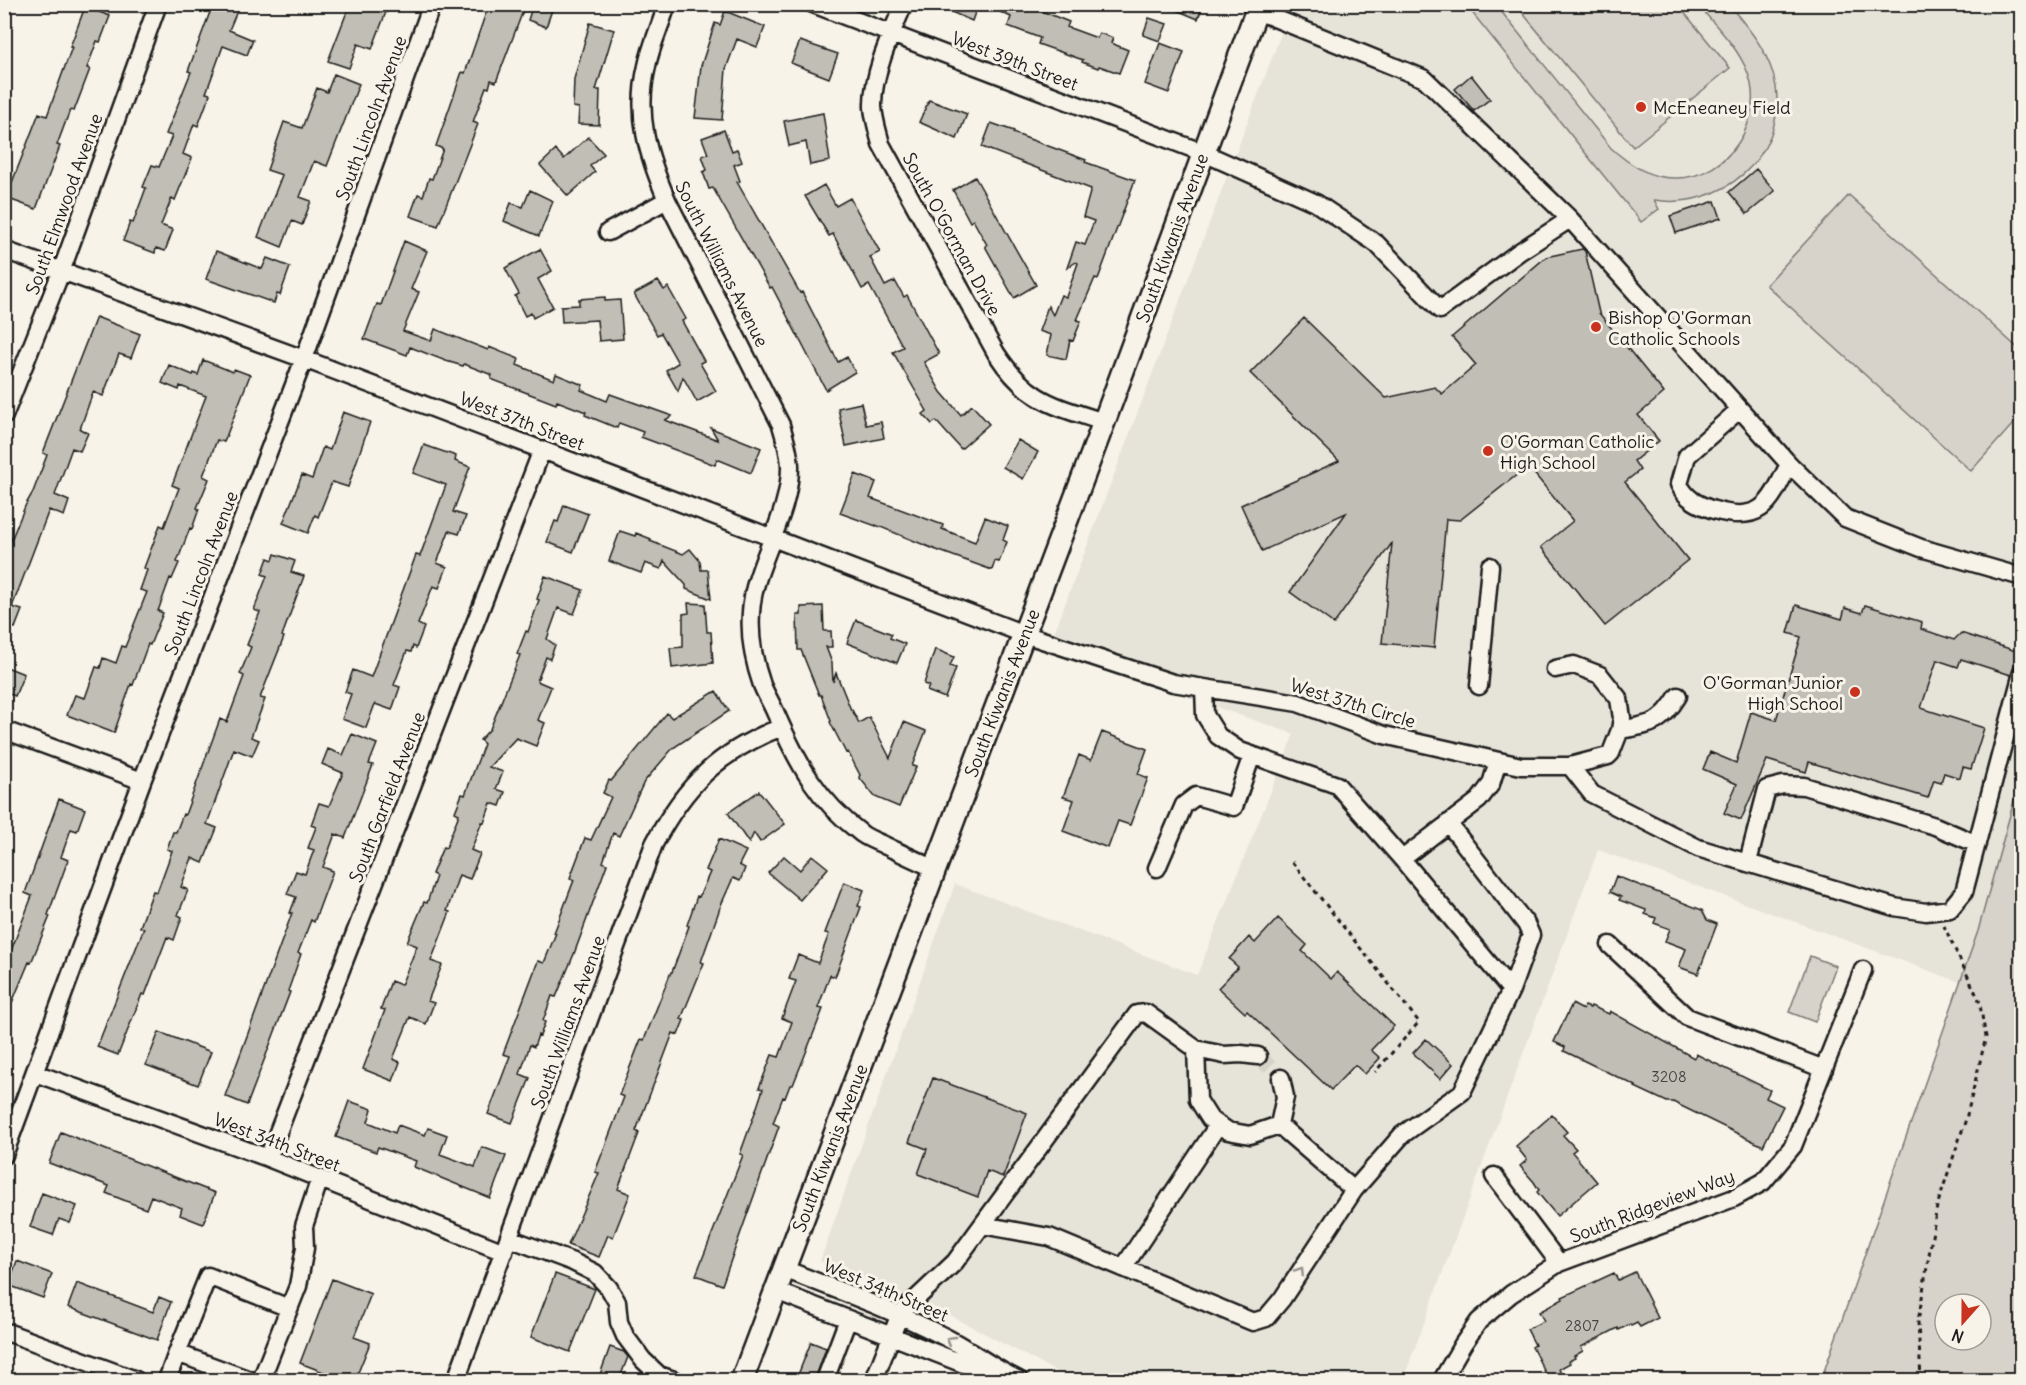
<svg xmlns="http://www.w3.org/2000/svg" width="2026" height="1385" font-family="Delius,sans-serif">
	<style>
		.built { fill: #e6e3d9 }
		.green { fill: #d7d3cb; stroke: #7a7874; stroke-width: 1.5; fill-rule: evenodd }
		.building { fill: #c0beb5; stroke: #1c1c1c; stroke-width: 1.5 }
		.lines { fill: none; stroke-linecap: round; stroke-linejoin: round }
		.minor-tunnel { stroke: #d6d3c9; stroke-width: 16; stroke-dasharray: 16 8; stroke-linecap: butt }
		.minor-casing { stroke: #1c1c1c; stroke-width: 21 }
		.major-casing { stroke: #1c1c1c; stroke-width: 26 }
		.path { stroke: #1c1c1c; stroke-width: 3; stroke-dasharray: 4.5 4.5; stroke-linecap: butt }
		.minor { stroke: #f7f3e8; stroke-width: 16 }
		.major { stroke: #f7f3e8; stroke-width: 21 }
		.oneway { stroke: #94928c }
		.poi-dot { fill: #c8321e; stroke: #f7f3e8; stroke-width: 2 }
		.labels { text-anchor: middle; dominant-baseline: central; stroke-width: 6; stroke-linejoin: round; paint-order: stroke }
		.number-label { font-size: 15px; fill: #454442 }
		.street-label { font-size: 18px; fill: #1c1c1c; stroke: #f7f3e8 }
		.poi-label { font-size: 18px; fill: #1c1c1c; stroke: #f7f3e8; text-anchor: start }
	</style>
	<rect width="100%" height="100%" fill="#f7f3e8"/>
	<filter id="ink" filterUnits="userSpaceOnUse"><feTurbulence type="fractalNoise" baseFrequency=".0167" numOctaves="2"/><feDisplacementMap in="SourceGraphic" scale="12" xChannelSelector="R" yChannelSelector="G"/><feConvolveMatrix kernelMatrix="1 2 1 2 8 2 1 2 1" color-interpolation-filters="sRGB"/></filter>
	<g filter="url(#ink)">
		<!-- built -->
		<path class="built" d="M1292 5H2021V775L1978 931 1960 982 1598 850 1403 1380H1072L942 1311 820 1261 955 884 1197 975 1294 734 1048 649Z"/>
		<!-- green -->
		<path class="green" d="M1466 5H1496L1611 148C1629 164 1650 179 1676 178 1728 178 1767 119 1747 71 1737 46 1715 25 1698 5H1729C1750 30 1771 54 1776 87 1786 157 1720 211 1654 200L1659 209 1641 222Z
			M1516 5H1678L1730 68 1633 147Z
			M1849 195 2021 351V415L1971 471 1766 285Z
			M2021 775V1380H1821L1978 931ZM1945 1304H1981V1340H1945Z
			M1810 956 1836 966 1815 1022 1789 1012Z"/>
		<!-- building -->
		<path class="building" d="M213 4H240L229 30 253 40 247 55 223 46 206 93 210 94 198 126 194 124 183 154 192 158 175 200 172 198 161 225 173 230 165 251 156 248 155 253 123 241 130 222 133 223 146 188 143 187 152 165 159 167 172 136 166 134 191 72 188 71Z
			M350 4H389L372 49 358 44 349 68 328 61Z
			M489 4H508L523 11 496 82 491 80 489 88 486 87 473 122 478 124 438 226 410 216 418 194 423 196 429 178 432 179 443 149 436 146 462 72 465 73Z
			M533 4H545L553 7 546 27 528 20Z
			M933 4H978L972 21Z
			M983 4H1024L1069 22 1067 27 1097 38 1099 33 1113 38 1111 43 1128 50 1119 73 1099 66 1098 68 1082 62 1083 60 1038 44 1040 38 1008 26 1011 17Z
			M1162 4H1203L1198 19Z
			M85 7 110 16 100 42 97 41 87 68 90 69 74 111 70 110 57 145 60 146 36 209 6 198 39 113 47 116 72 47H70Z
			M725 11 765 27 757 47 737 39 726 69 722 120 695 118 701 66 715 23 720 25Z
			M1149 18 1167 24 1160 41 1143 35Z
			M590 23 614 30 596 90H600L599 125 578 124 579 108 573 107 574 79Z
			M800 41 838 54 829 78 791 63Z
			M1160 43 1184 52 1169 93 1145 84Z
			M334 74 359 84 327 166 314 161 300 197 311 201 302 225 292 221 282 247 258 237 282 175 267 170 284 122 302 128 317 88 327 92Z
			M1471 75 1490 99 1474 111 1455 89Z
			M929 100 967 114 957 139 919 122Z
			M823 113 830 161 810 165 806 142 789 146 784 121Z
			M991 123 1014 131 1013 133 1086 160 1085 162 1135 180 1098 279 1095 278 1077 320 1081 321 1073 341 1070 340 1066 359 1047 355 1051 335 1039 331 1048 306 1053 315 1061 295 1066 297 1078 263 1076 262 1067 268 1076 242 1085 245 1094 221 1083 217 1091 189 982 147Z
			M724 130 732 151 737 149 742 162 734 165 740 181 737 182 800 293 802 292 838 362 847 357 855 372 826 390 772 287 770 288 713 188 709 189 703 172 707 170 702 156 708 154 702 138Z
			M588 137 604 154 590 166 595 172 568 196 540 165 556 150 564 159Z
			M1756 169 1775 191 1747 214 1729 192Z
			M975 177 1036 285 1014 298 985 246 987 245 973 220 970 222 953 190Z
			M824 185 836 206 850 198 880 252 870 257 885 286 895 281 904 297 907 295 939 354 924 362 941 392 961 415 972 405 989 424 961 449 936 421 932 424 923 414 927 411 893 352 903 347 869 285 862 289 833 234 829 236 805 196Z
			M530 190 553 201 539 236 504 221 511 203 523 207Z
			M1715 201 1721 218 1676 233 1670 216Z
			M404 241 427 251 411 289 419 292 403 331 431 341 435 329 488 350 489 347 519 359 517 365 554 380 556 374 583 385 581 390 607 401 610 394 672 416 665 420 718 440 711 428 761 448 751 473 717 459 715 465 641 437 643 432 619 423 617 428 585 415 586 412 557 401 556 404 491 379 492 375 464 364 463 366 446 361 410 347 407 355 364 339 377 304 381 305Z
			M540 249 552 271 538 279 553 307 533 318 531 313 525 316 515 296 519 294 505 268Z
			M1582 249 1585 251 1599 313 1664 393 1638 415 1659 441 1634 461 1640 470 1625 482 1688 560 1605 626 1541 547 1573 521 1528 466 1460 520 1446 519 1434 648 1382 643 1392 543 1334 624 1290 592 1346 513 1262 551 1241 505 1339 461 1250 373 1304 318 1386 398 1435 387 1442 394 1476 365 1452 337 1546 257Z
			M216 251 262 269 267 258 290 267 280 295 277 294 274 303 206 279Z
			M658 281 664 290 668 287 686 319 682 321 704 361 700 363 716 391 697 402 683 377 678 391 666 370 678 363 661 333 657 335 634 294Z
			M605 297V301L620 300 623 339 599 341 597 320 562 322 561 306 579 305V299Z
			M96 317 140 334 131 358 119 354 103 396 93 392 80 429 88 433 80 451 72 448 55 495 69 501 64 516 49 510 12 607 22 610 15 628 4 624V557L26 504 33 492 47 455 43 453Z
			M203 360 233 372 234 369 250 375 224 442 217 440 203 476 209 479 197 508 199 509 192 529 190 528 177 562 179 563 172 579 170 578 158 611 163 613 150 645 148 644 133 685 131 684 114 733 67 715 75 695 85 698 96 667 100 668 103 658 116 663 122 646 125 647 147 592 140 590 147 570 144 568 160 525 164 527 179 488 172 485 206 396 180 386 179 390 162 383 169 365 193 375 194 373 198 375Z
			M861 403 866 425 881 422 884 438 846 446 838 408Z
			M343 412 370 422 348 487 332 482 318 517 315 515 308 533 283 523 302 475 312 479 323 447 330 450Z
			M1018 440 1038 452 1023 479 1003 467Z
			M424 445 456 456 455 461 470 467 453 512 466 516 459 534 449 531 437 563 447 567 439 588 433 586 418 624 424 627 416 648 413 646 411 652 407 651 394 685 400 687 392 710 375 704 366 728 342 719 351 694 345 692 353 670 371 677 416 555 420 556 446 485 413 473Z
			M855 474 876 482 870 498 943 525 942 529 975 542 985 517 1008 526 1003 540 1007 542 999 562 995 561 992 570 934 549 876 525V526L840 513Z
			M564 505 588 514 573 552 547 542 555 521 558 522Z
			M620 531 635 536 636 533 651 539 650 541 683 554 690 549 700 561 701 570H708L711 599 686 589V585L664 561 661 569 645 563 641 573 609 561Z
			M275 554 295 561 291 572 304 576 282 636 284 637 260 698 265 699 251 737 259 740 252 756 234 749 207 824 217 828 203 863 192 858 181 887 188 890 178 915 182 917 174 940 167 937 145 995 142 994 118 1055 97 1047 144 928 140 927 153 891 157 892 172 851 167 849 173 832H176L183 814 185 815 220 719 227 722 244 676 240 674 251 647 247 645 260 612 254 610 267 576 262 574 268 558 273 560Z
			M545 576 583 590 574 614 558 608 547 639 555 645 550 659 546 657 537 681 551 687 538 720 545 723 536 746 516 738 489 767 503 772 496 789 505 792 500 806 491 803 484 823 482 822 471 850 480 854 470 879 459 875 447 911 450 912 431 961 442 965 428 1001 434 1003 426 1024 410 1017 393 1059 400 1062 393 1081 363 1069 385 1010 381 1009 391 981 401 985 417 946 407 942 424 902 427 903 436 876 432 874 443 847 446 848 459 814 455 812 462 794 465 795 484 744 480 740 490 729 520 655 517 654 526 631 528 632 539 600 537 599Z
			M688 603 705 604 707 632H711L713 663 672 668 670 648 683 647V614L689 613Z
			M1796 605 1842 619 1845 608 1862 613 1865 605 1922 622 1921 629 1954 640 1961 633 2019 652 2011 675 1961 659 1958 667 1937 660 1921 708 1984 728 1971 769 1963 767 1960 778 1944 773 1941 782 1934 780 1928 798 1809 762 1806 772 1767 760 1741 820 1724 813 1737 784 1703 769 1710 752 1736 763 1751 712 1776 720 1801 637 1788 633Z
			M823 606 824 631H831L832 647H826L832 663 833 682 836 673 851 710H852L859 723 869 717 890 758 904 722 926 731 912 766 916 767 899 807 875 797 859 777 860 775 848 752 846 753 830 722 831 721 821 695H819L801 650H798L797 615H801V607Z
			M856 620 892 634 890 638 905 644 897 663 847 643Z
			M935 649 954 657 950 666 956 668 945 698 927 691 929 686 924 684Z
			M4 666 24 674 15 696 4 692Z
			M716 691 729 711 673 748 644 782 619 836 613 833 603 862 607 864 574 954 556 997 552 996 543 1021 545 1022 540 1036 538 1035 534 1047 530 1045 520 1074 530 1078 512 1123 488 1114 510 1056 503 1054 538 961 544 963 556 933H554L574 880 570 878 585 838 591 840 611 797 603 793 609 780 611 781 667 713 672 718Z
			M1102 732 1147 749 1138 774 1148 778 1130 825 1118 821 1108 848 1063 831 1074 800 1063 797 1079 755 1091 760Z
			M352 734 377 744 369 764 373 765 345 838 335 834 323 867 333 871 314 922 311 920 298 953 301 954 288 991 290 992 247 1105 225 1096 292 913H290L296 897 287 894 296 871 305 874 314 850 308 848 316 827 311 825 319 803 329 806 343 773 322 764 328 749 343 755Z
			M759 791 785 824 760 842 754 833 749 843 728 813Z
			M59 799 85 809 77 831 71 829 61 857 68 860 48 915 50 916 31 963 29 962 4 1022V969L32 896 25 893Z
			M719 839 746 851 739 865 745 868 740 881 733 878 721 905 701 962 704 963 681 1019 684 1020 678 1035 673 1033 653 1086 636 1131 639 1133 618 1189 630 1194 613 1237 608 1235 599 1257 568 1245 599 1173 595 1172 624 1097 619 1095 641 1039 644 1040 671 972H672L689 926 687 925 697 896 699 897 710 872 706 870Z
			M812 855 828 868 800 900 768 873 784 856 800 870Z
			M1616 876 1702 910 1707 920 1717 924 1698 974 1679 967 1686 949 1665 941 1670 929 1654 923 1656 918 1645 914 1646 910 1619 900 1621 897 1610 892Z
			M844 882 864 890 858 906 861 907 835 977 830 975 818 1008 823 1009 805 1055 793 1085H790L785 1098 783 1097 773 1123 779 1126 722 1285 696 1275 743 1155 740 1154 758 1104 763 1089 759 1088 772 1055 779 1057 792 1022 782 1018 796 981 789 979 798 955 818 963 829 934 825 933Z
			M1278 918 1307 945 1302 951 1331 979 1337 972 1394 1026 1371 1050 1380 1058 1365 1074 1355 1065 1331 1090 1247 1011 1245 1013 1218 988 1238 967 1229 959 1249 937 1255 943Z
			M1572 1004 1583 1010 1585 1006 1590 1008 1591 1006 1609 1014 1610 1011 1694 1058 1696 1054 1770 1090 1766 1098 1783 1106 1763 1146 1673 1102H1667L1635 1087 1636 1086 1564 1051 1565 1047 1554 1042Z
			M159 1032 211 1052 198 1085 146 1065Z
			M1426 1039 1453 1064 1440 1079 1413 1053Z
			M933 1078 1027 1113 1003 1177 987 1171 978 1197 918 1174 927 1149 909 1142Z
			M349 1101 372 1109 368 1122 395 1133 398 1125 425 1135 428 1128 447 1135 440 1154 475 1167 482 1147 506 1156 490 1198 414 1167 416 1161 378 1147 376 1152 336 1137Z
			M1552 1115 1567 1132 1563 1135 1576 1149 1572 1152 1597 1182 1557 1216 1537 1192 1539 1190 1534 1182 1520 1166 1527 1160 1516 1146Z
			M61 1132 215 1193 203 1224 180 1215 182 1208 151 1196 146 1209 106 1193 109 1186 49 1163Z
			M42 1193 77 1206 70 1223 59 1219 53 1235 30 1227Z
			M17 1261 52 1274 43 1298 8 1285Z
			M1635 1272 1658 1318 1640 1327 1637 1323 1631 1326 1630 1324 1619 1330 1618 1328 1581 1347 1583 1351 1574 1356 1575 1358 1569 1361 1570 1363 1559 1369 1564 1380H1549L1532 1347 1535 1345 1527 1329 1544 1321 1539 1312 1563 1299 1562 1297 1614 1273 1618 1280Z
			M555 1274 595 1289 570 1352 531 1337Z
			M332 1279 371 1294 354 1337 370 1343 355 1380H344L300 1363Z
			M77 1283 153 1312 159 1297 171 1302 157 1340 68 1307Z
			M811 1342 826 1348 815 1380H796Z
			M610 1347 624 1352 628 1357 619 1380H598Z"/>
		<g class="lines">
			<!-- minor-tunnel -->
			<path class="minor-tunnel" d="M1258 1056 1281 1078"/>
			<!-- minor casing -->
			<g class="minor-casing">
				<path id="minor" d="M667 4C661 25 651 45 647 66 635 115 648 156 667 200L781 425C785 438 789 451 790 465 791 506 766 547 755 587 747 619 751 654 762 685 766 695 772 704 776 714 798 764 817 800 862 834 869 839 878 842 886 846 903 854 919 862 936 869
					M813 4 1204 153 1316 203 1377 244 1440 310 1519 252 1570 219 1789 464 1845 518 1921 548 2022 577
					M904 4C891 34 872 75 873 107 874 120 878 132 881 144L996 353C1028 402 1052 405 1104 422
					M1257 11 1425 79 1570 219
					M608 232 667 200
					M4 250 304 359 1024 634 1173 683 1298 703 1384 735 1521 766H1570L1608 756 1611 753 1620 730 1622 718 1619 699 1600 675 1574 665 1555 669
					M1740 409 1687 456 1679 484C1686 499 1698 505 1714 510 1762 524 1770 503 1789 464
					M4 416 61 272 158 4
					M1479 686 1490 566
					M1204 688 1205 715 1218 736 1240 751 1337 785 1402 859 1479 800 1491 784 1498 761
					M4 730 142 781
					M1620 730C1652 724 1660 725 1678 696
					M1570 766 1592 794 1698 848 1894 907 1926 912 1950 909 1964 892 2022 673
					M1402 859 1511 990 1531 935 1526 924 1448 823
					M1748 862 1767 789 1783 785 1804 786 1935 826 1977 844
					M1157 868 1184 805 1196 796 1234 807 1252 755
					M1610 945 1687 1017 1824 1069
					M1196 1049 1224 1055 1241 1054 1258 1056
					M35 1073 268 1158 504 1252
					M1279 1125 1285 1097 1281 1078
					M4 1155 142 781 304 359 432 4
					M268 1158 542 450
					M1494 1176 1559 1263
					M982 1225 1049 1237 1253 1322 1266 1318 1282 1299 1354 1190
					M509 1238 573 1262 595 1273 609 1288 617 1302 619 1322 625 1336 643 1360 659 1375 674 1380
					M1123 1268 1218 1125
					M784 1269C838 1290 892 1310 943 1336 970 1349 992 1368 1019 1380
					M776 1291 974 1368 990 1370
					M4 1331 136 1380
					M167 1380 177 1353
					M250 1380 177 1353 208 1276 289 1308
					M261 1380 298 1286 305 1248 304 1226 320 1178
					M456 1380 654 844C685 785 719 751 782 727
					M825 1380 848 1319
					M874 1380 900 1314 955 1262 1137 1014 1146 1013 1196 1049 1198 1100 1210 1119 1228 1131 1250 1135 1279 1125 1354 1190 1402 1135 1462 1092 1511 990
					M1442 1380 1463 1344 1479 1321 1511 1294 1559 1263 1734 1198 1763 1182 1793 1146 1863 970"/>
			</g>
			<!-- major casing -->
			<g class="major-casing">
				<path id="major" d="M742 1380 1104 422 1259 4"/>
			</g>
			<!-- path -->
			<path class="path" d="M1292 862 1419 1022 1375 1072
				M1921 1380 1918 1322 1937 1206 1966 1119 1986 1037 1979 1000 1944 926"/>
			<!-- minor -->
			<use href="#minor" class="minor"/>
			<!-- major -->
			<use href="#major" class="major"/>
		</g>
		<!-- one-way arrows -->
		<defs><path id="oneway-chevron" d="M-2-3.5L2.5 0L-2 3.5" fill="none" stroke-width="1.6" stroke-linecap="round" stroke-linejoin="round" transform="scale(1.5)"/></defs>
		<g class="oneway">
			<use href="#oneway-chevron" transform="translate(1300 1271) rotate(-57)"/>
			<use href="#oneway-chevron" transform="translate(950 1340) rotate(-149)"/>
		</g>
	</g>
	<!-- markers -->
	<g class="poi-dot">
		<circle cx="1641" cy="107" r="6"/>
		<circle cx="1596" cy="327" r="6"/>
		<circle cx="1488" cy="451" r="6"/>
		<circle cx="1855" cy="692" r="6"/>
	</g>
	<g class="labels">
		<!-- number labels -->
		<g class="number-label">
			<text x="1669" y="1076">3208</text>
			<text x="1582" y="1325">2807</text>
		</g>
		<!-- street labels -->
		<g class="street-label">
			<text transform="translate(1015 61) rotate(21)">West 39th Street</text>
			<text transform="translate(371 118) rotate(-70)">South Lincoln Avenue</text>
			<text transform="translate(64 204) rotate(-70)">South Elmwood Avenue</text>
			<text transform="translate(952 234) rotate(61)">South O'Gorman Drive</text>
			<text transform="translate(1172 238) rotate(-70)">South Kiwanis Avenue</text>
			<text transform="translate(722 264) rotate(63)">South Williams Avenue</text>
			<text transform="translate(522 421) rotate(21)">West 37th Street</text>
			<text transform="translate(201 573) rotate(-69)">South Lincoln Avenue</text>
			<text transform="translate(1002 693) rotate(-69)">South Kiwanis Avenue</text>
			<text transform="translate(1353 703) rotate(17)">West 37th Circle</text>
			<text transform="translate(387 797) rotate(-69)">South Garfield Avenue</text>
			<text transform="translate(568 1022) rotate(-70)">South Williams Avenue</text>
			<text transform="translate(277 1142) rotate(21)">West 34th Street</text>
			<text transform="translate(830 1148) rotate(-69)">South Kiwanis Avenue</text>
			<text transform="translate(1652 1206) rotate(-21)">South Ridgeview Way</text>
			<text transform="translate(886 1290) rotate(23)">West 34th Street</text>
		</g>
		<!-- poi labels -->
		<g class="poi-label">
			<text x="1653" y="107">McEneaney Field</text>
			<text x="1608" y="317">Bishop O'Gorman<tspan x="1608" dy="21">Catholic Schools</tspan></text>
			<text x="1500" y="441">O'Gorman Catholic<tspan x="1500" dy="21">High School</tspan></text>
			<text x="1843" y="682" text-anchor="end">O'Gorman Junior<tspan x="1843" dy="21">High School</tspan></text>
		</g>
	</g>
	<!-- margin -->
	<rect width="2026" height="1385" fill="none" stroke="#f7f3e8" stroke-width="24"/>
	<rect x="12" y="12" width="2002" height="1361" fill="none" stroke="#1c1c1c" stroke-width="2" filter="url(#ink)"/>
	<!-- north arrow -->
	<g transform="translate(1963 1322) rotate(201)"><circle r="28" fill="#f7f3e8" stroke="#9f9d96" stroke-width="1.5"/>
	<path d="M0-4.5L10 22L0 15L-10 22Z" fill="#c8321e"/>
	<text y="-9" font-size="16" font-weight="bold" text-anchor="middle" fill="#1c1c1c">N</text>
	</g>
</svg>
